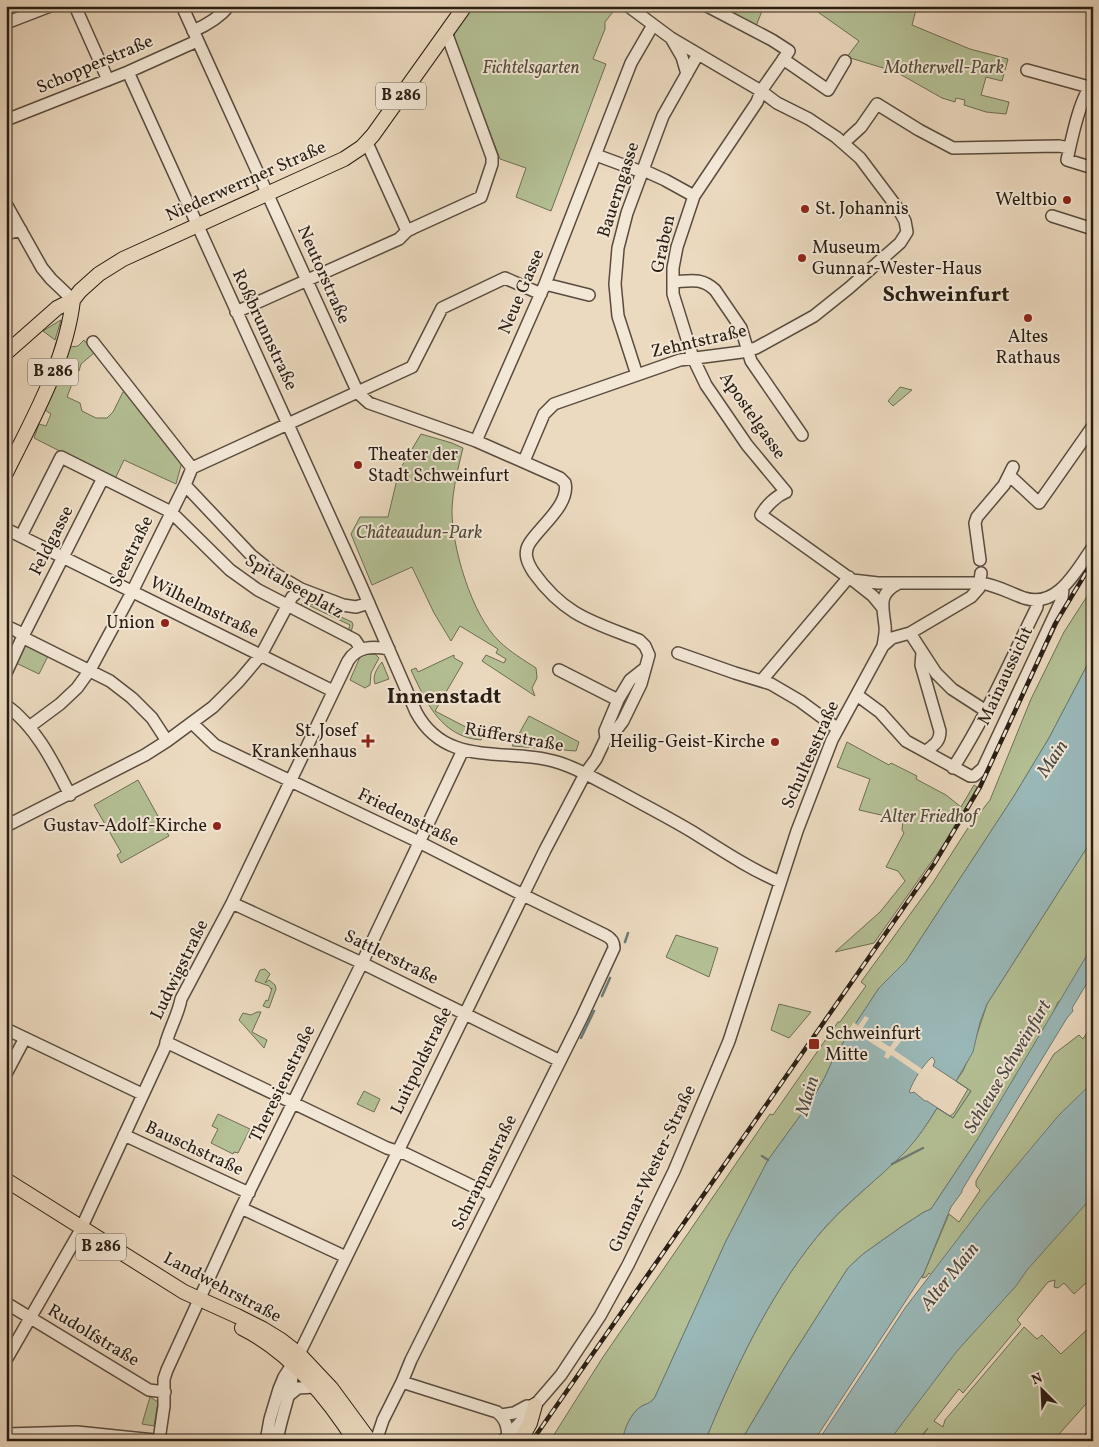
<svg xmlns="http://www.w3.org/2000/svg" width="1099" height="1447" font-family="Vollkorn,serif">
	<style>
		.green { fill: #b4c095; stroke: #6e6e54 }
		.water { fill: #9ab9b9; stroke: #6c7b77; fill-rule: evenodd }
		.pier { fill: #ecdac0 }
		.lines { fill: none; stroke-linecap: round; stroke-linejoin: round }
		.stream { stroke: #6c7b77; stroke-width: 2.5 }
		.minor-casing { stroke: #594c3e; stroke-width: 14 }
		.major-casing { stroke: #281d13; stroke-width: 16 }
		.minor { stroke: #f3e7d6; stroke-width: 11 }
		.major { stroke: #ecdac0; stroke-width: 14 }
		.rail-casing { stroke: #281d13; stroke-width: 4.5 }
		.rail { stroke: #f3e7d6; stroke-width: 2.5; stroke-dasharray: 8; stroke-linecap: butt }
		.poi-dot { fill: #8f2418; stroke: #f3e7d6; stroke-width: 2 }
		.labels { text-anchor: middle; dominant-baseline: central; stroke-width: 4; stroke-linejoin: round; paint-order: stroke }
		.shield { fill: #f3e7d6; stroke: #655a4e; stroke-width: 1 }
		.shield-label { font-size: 16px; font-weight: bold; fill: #281d13 }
		.street-label { font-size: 18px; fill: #281d13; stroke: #f3e7d6 }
		.park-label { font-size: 18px; font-style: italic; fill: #524e3a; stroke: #f3e7d6 }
		.poi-label { font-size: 18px; fill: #281d13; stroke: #f3e7d6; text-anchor: end }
		.water-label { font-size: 19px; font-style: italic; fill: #4a4c45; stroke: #f3e7d6 }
		.district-label { font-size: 22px; font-weight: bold; fill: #281d13; stroke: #f3e7d6 }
	</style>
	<rect width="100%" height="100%" fill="#ecdac0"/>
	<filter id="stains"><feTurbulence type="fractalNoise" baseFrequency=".004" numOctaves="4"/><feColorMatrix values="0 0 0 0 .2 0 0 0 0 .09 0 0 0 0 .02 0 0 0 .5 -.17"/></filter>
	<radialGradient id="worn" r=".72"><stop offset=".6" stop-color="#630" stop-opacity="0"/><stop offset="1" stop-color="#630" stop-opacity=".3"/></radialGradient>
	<!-- green -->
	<path class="green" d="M473 6H614L616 8 605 22V29L593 59 606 64 551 211 516 197 526 168 500 159 455 41 454 32Z
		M718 6H764L756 26Z
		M816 6H917L912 25 970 49 1008 59 1002 81 986 77 981 95 1009 102 1006 114 986 112 964 105 965 100 956 98 955 102 942 98 898 73 901 65 894 62 890 70 847 57 859 41 815 10Z
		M61 320 55 340 43 331 59 321Z
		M84 340 94 353 81 364 79 371 67 366 65 362 70 347 78 346Z
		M65 372 75 376 67 397 80 403 82 411 96 418H107L113 412 123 392 127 391 182 462 176 484 124 460 115 479 34 438 39 424 46 426 51 414 45 410 46 406 60 374Z
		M900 387 912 390 893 406 888 401Z
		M421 434 452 443 463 448C458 468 453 488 452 509 451 545 472 616 499 641 510 652 524 660 536 668L537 678 532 688 535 696 482 661 486 655 504 663 506 659 496 653 498 649 460 626 451 641 434 613 412 567 372 585 351 534 360 517H388L399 471Z
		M1093 587V654L1049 738 1014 796 906 961 879 988 835 1055 824 1079 813 1098 768 1160 726 1241 655 1397C651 1403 648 1403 642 1406 632 1411 623 1430 623 1441H550L603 1357 770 1114 773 1115 838 1022H840L866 986 861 982 932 884 968 828 990 800 1031 699 1064 632Z
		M303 602H307L352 622 353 625 351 632 348 631 350 625 308 605 305 610 300 607Z
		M24 644 48 656 39 674 14 662Z
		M367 654H375L379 658 371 673 370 685 365 688 350 680 360 657Z
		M454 655V658L463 663 435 711 483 736 481 740C441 737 426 702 411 670L416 668 418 672Z
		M382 662 389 679 375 684C372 676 377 668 382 662Z
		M529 716 579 742 576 751 512 746Z
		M847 742 889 765 891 763 917 776 916 779 946 795 961 807 974 785 977 787 951 834 874 943 835 952 880 912 905 881 898 871 886 867 904 833 902 830 903 820 859 810 870 779 837 767Z
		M138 780 169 836 121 863 117 855 121 852 94 805Z
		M1093 838V945L1062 999 1058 1002 1051 1017 977 1140 931 1209 924 1212 901 1227 863 1254 848 1268 788 1362 741 1441H705C735 1369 767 1299 816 1238 843 1205 877 1181 906 1150 918 1138 928 1123 937 1108L950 1116 954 1113 968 1089 956 1081 963 1071 971 1053 987 1004Z
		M676 935 718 948 709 977 666 957Z
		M265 969 270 974 265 983 269 980 275 985 276 989 269 1008 263 1006 266 1000 268 1001 272 988 271 989 269 986 255 981 260 970Z
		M779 1004 811 1012 789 1038 771 1030Z
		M257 1012H261L252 1032 267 1040 264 1048 239 1020 243 1013 251 1015Z
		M1090 1028 1093 1030V1282L1089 1285 1086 1283 1074 1294 1064 1283 1058 1288 1054 1287 1055 1280 1048 1282 1017 1320 1021 1324 963 1393 959 1389 934 1421 943 1427 945 1420 1024 1327 1037 1339 1042 1335 1061 1354 1093 1324V1396L1053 1441H919L928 1428 917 1441H885L978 1322 929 1273 926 1277 922 1278 949 1214 959 1222 979 1192 980 1190 976 1186V1181L1054 1054 1079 1035 1083 1039Z
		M364 1091 380 1099 374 1112 357 1104Z
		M218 1114 250 1129 238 1153 234 1152 233 1154 211 1143 218 1129 212 1126Z
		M150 1397 158 1402 154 1426 142 1424Z"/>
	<!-- water -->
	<path class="water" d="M1093 654V838L987 1004 980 1022 973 1052 956 1081 971 1091 953 1118 937 1108C928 1123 918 1138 906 1151 877 1181 842 1205 816 1238 767 1299 735 1369 705 1441H623C623 1430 632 1411 642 1406 648 1403 651 1403 655 1397L726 1241 768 1160 813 1098 824 1079 835 1055 879 988 906 961 1014 796 1049 738ZM932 1057 935 1061 933 1066 971 1091 953 1118 927 1101H925L914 1092 911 1093 909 1092C914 1079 923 1065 932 1057Z
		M1093 945V973L1072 1008 1073 1011 1067 1018 962 1190V1192L951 1207 924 1273 814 1441H741L788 1362 848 1268 863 1254 901 1227 924 1212 931 1209 977 1140Z
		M1093 1082V1196L1027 1270 1016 1286 957 1351 889 1441H818L905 1308 986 1202 1059 1115Z"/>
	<!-- pier -->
	<path class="pier" d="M865 1016 869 1018 862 1029 890 1047 897 1037 901 1036 902 1040 894 1050 922 1069 919 1074 891 1055 888 1059 884 1057 886 1052 849 1029 854 1022 858 1026Z"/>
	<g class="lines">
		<!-- stream -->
		<path class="stream" d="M625 942 628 933
			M602 996 610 978
			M581 1038 594 1011
			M762 1156 768 1160
			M892 1164 923 1148"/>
		<!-- minor casing -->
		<g class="minor-casing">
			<path id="minor" d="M75 6 108 80
				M182 6 358 393 369 403 476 441 560 478 565 483C570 505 539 527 529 544 523 554 528 564 534 573 565 616 593 622 639 640L645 646 649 655 641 684 623 721 614 733 606 738
				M707 6 772 40 789 51 761 91 757 102 694 196 677 247 673 268V294L693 358 706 385 747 445 786 492C776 496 766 506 761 515L852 580 878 583H981C996 585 1010 593 1024 598 1058 609 1077 569 1093 547
				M6 23 50 6
				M193 31C207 25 219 18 229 6
				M671 38 682 57 687 74
				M783 59 828 90 845 61
				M1027 70 1089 87
				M128 72 360 583 416 712C447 770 509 746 560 763 579 769 597 780 615 789 640 803 666 816 691 831 720 849 748 868 780 882
				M1093 84C1080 95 1071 142 1067 160L1093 168
				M6 120 128 72 197 41
				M849 138 861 127 877 104 919 130 953 148 1059 146 1069 148
				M367 143 407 231
				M596 155 642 172
				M643 170 665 180 694 196
				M6 204 42 268 51 279 73 300
				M1052 216 1093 229
				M6 234 21 230
				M673 282C690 281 701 277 715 290L741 328 751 361 802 435
				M545 284 589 295
				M236 312 399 239 407 231 413 228 481 197 492 164V157L446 32
				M93 342 192 468
				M637 375 618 316 615 284 618 248 627 213 657 132 663 116 698 54
				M476 441 545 284 631 63 653 25
				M524 461 544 414 554 404 680 360 742 352 756 348 814 316 849 288 900 243 907 232 905 221 899 210 860 158 836 137 809 119 777 103 761 91 671 38 628 6
				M1009 475 1039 503 1093 426
				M185 485 251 555 272 572 301 589 343 605 356 607 369 603
				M6 529 333 691
				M21 536 61 457 171 512 230 570 258 590 355 640 361 649
				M980 560 975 523 977 517 1004 485 1013 467
				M854 581 873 596 882 607
				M6 626 17 631 28 640 110 681 132 698 152 718 167 741
				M910 633 936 673 952 689 986 711
				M883 646C884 639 886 632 885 626 883 606 877 594 899 583
				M678 653 735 673 771 684 800 701 838 729
				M922 653 921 665 940 731C940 742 934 745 926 751
				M559 670 618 700
				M6 673 23 636 103 478
				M762 680 849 577
				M857 695 880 712 906 741 970 776H974L983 768 1062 599 1063 588
				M6 705C37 728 53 762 70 795
				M192 723 215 745 419 842 523 895 605 935C611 938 614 941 614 948L582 1017 411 1360 402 1382 383 1420 376 1441
				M29 727 60 704 77 688 90 670 132 592 185 485 192 468 412 367 442 308 505 278 541 294
				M953 768C986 717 1010 661 1037 607V600
				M6 826 145 755 167 741 213 707 239 681 261 655 292 597 301 589
				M232 903 362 963 560 1061
				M6 1029 142 1094
				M166 1042 387 1148 406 1154 493 1196
				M6 1074 25 1038
				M124 1135 249 1193
				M241 1208 346 1257
				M6 1303 149 1390 165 1392
				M6 1360 79 1233 165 1047C168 1031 178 1016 181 999L232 903 348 661C357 646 373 646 389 649
				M402 1382 497 1412C505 1418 507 1425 508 1436
				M288 1396 298 1388 314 1387
				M501 1415 514 1413 527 1406H533
				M6 1434 77 1432 164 1441
				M159 1440 164 1406V1379L167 1370 241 1208 362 963 463 750
				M266 1441 270 1419 279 1389 284 1377 299 1354 545 850 585 774 596 759 606 738 605 731 618 700 630 680 644 669
				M277 1441C281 1415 293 1390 293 1365
				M502 1441 517 1426 561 1375 600 1316 628 1265 674 1171 729 1041 797 831 832 740 883 646 892 638 910 633 971 597 979 588 981 573"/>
		</g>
		<!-- major casing -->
		<g class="major-casing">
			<path id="major" d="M6 353 57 308 73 300 80 291 99 274 123 259 344 159 362 147 373 135 465 6
				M6 473C33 418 66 361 73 300
				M6 1180 184 1292 237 1316 263 1329 281 1340 299 1354 331 1388 370 1441
				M242 1328C290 1352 327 1397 355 1441
				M520 1441 530 1423 535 1405"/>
		</g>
		<!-- minor -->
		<use href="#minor" class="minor"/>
		<!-- major -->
		<use href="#major" class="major"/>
		<!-- rail casing -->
		<g class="rail-casing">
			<path id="rail" d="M532 1441 934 864 980 787 1055 624 1093 561
				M1081 1441 1093 1430"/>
		</g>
		<!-- rail -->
		<use href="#rail" class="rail"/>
	</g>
	<!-- markers -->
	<g class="poi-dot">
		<circle cx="1067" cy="200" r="5"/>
		<circle cx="805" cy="209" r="5"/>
		<circle cx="802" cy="258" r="5"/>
		<circle cx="1028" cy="318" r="5"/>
		<circle cx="358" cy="465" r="5"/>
		<circle cx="165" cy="623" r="5"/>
		<path d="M365.5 733.5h5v5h5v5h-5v5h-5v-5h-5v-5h5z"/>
		<circle cx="775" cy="742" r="5"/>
		<circle cx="217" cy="826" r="5"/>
		<rect x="808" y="1038" width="12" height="12" rx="2.5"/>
	</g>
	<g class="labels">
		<!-- shield labels -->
		<g class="shield">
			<rect x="376" y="82.5" width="50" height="27" rx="4"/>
			<rect x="28" y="358.5" width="50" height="27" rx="4"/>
			<rect x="76" y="1233.5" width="50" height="27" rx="4"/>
		</g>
		<g class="shield-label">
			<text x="401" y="96">B 286</text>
			<text x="53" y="372">B 286</text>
			<text x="101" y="1247">B 286</text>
		</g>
		<!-- street labels -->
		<g class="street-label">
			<text transform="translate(95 65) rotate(-23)">Schopperstraße</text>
			<text transform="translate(246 182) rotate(-24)">Niederwerrner Straße</text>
			<text transform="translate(619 190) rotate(-72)">Bauerngasse</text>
			<text transform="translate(664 244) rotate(-78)">Graben</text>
			<text transform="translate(323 275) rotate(66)">Neutorstraße</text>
			<text transform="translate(522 292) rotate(-67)">Neue Gasse</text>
			<text transform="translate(264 330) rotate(65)">Roßbrunnstraße</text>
			<text transform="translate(699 342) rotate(-13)">Zehntstraße</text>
			<text transform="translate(752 416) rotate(55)">Apostelgasse</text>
			<text transform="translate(52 541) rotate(-63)">Feldgasse</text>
			<text transform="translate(132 552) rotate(-64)">Seestraße</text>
			<text transform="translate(294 587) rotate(30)">Spitalseeplatz</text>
			<text transform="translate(204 608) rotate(26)">Wilhelmstraße</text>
			<text transform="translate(1006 676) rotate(-65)">Mainaussicht</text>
			<text transform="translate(514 738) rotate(10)">Rüfferstraße</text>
			<text transform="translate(811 755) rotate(-66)">Schultesstraße</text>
			<text transform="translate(408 818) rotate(26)">Friedenstraße</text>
			<text transform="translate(391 958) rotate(26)">Sattlerstraße</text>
			<text transform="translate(180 970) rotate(-64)">Ludwigstraße</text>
			<text transform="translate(422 1061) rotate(-64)">Luitpoldstraße</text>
			<text transform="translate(283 1084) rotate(-64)">Theresienstraße</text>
			<text transform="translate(194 1149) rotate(25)">Bauschstraße</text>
			<text transform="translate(653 1169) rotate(-65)">Gunnar-Wester-Straße</text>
			<text transform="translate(485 1173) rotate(-64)">Schrammstraße</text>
			<text transform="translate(222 1288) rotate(28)">Landwehrstraße</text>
			<text transform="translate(93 1336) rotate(31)">Rudolfstraße</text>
		</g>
		<!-- park labels -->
		<g class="park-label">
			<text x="531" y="68">Fichtelsgarten</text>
			<text x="944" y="68">Motherwell-Park</text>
			<text x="419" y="533">Châteaudun-Park</text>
			<text x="929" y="817">Alter Friedhof</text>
		</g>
		<!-- poi labels -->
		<g class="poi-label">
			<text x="1057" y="200">Weltbio</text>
			<text x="815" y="209" text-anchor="start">St. Johannis</text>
			<text x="812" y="248" text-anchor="start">Museum<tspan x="812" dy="21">Gunnar-Wester-Haus</tspan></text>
			<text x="1028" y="337" text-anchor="middle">Altes<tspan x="1028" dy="21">Rathaus</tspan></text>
			<text x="368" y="455" text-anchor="start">Theater der<tspan x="368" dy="21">Stadt Schweinfurt</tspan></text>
			<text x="155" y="623">Union</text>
			<text x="357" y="731">St. Josef<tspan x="357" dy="21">Krankenhaus</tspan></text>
			<text x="765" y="742">Heilig-Geist-Kirche</text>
			<text x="207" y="826">Gustav-Adolf-Kirche</text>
			<text x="825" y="1034" text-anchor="start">Schweinfurt<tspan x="825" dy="21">Mitte</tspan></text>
		</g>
		<!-- water labels -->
		<g class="water-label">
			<text transform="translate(1053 759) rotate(-56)">Main</text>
			<text transform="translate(1008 1067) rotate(-59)">Schleuse Schweinfurt</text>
			<text transform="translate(808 1096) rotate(-73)">Main</text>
			<text transform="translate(950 1277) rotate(-51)">Alter Main</text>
		</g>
		<!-- district labels -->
		<g class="district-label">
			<text x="946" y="295">Schweinfurt</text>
			<text x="444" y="697">Innenstadt</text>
		</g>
	</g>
	<!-- margin -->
	<rect width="1099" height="1447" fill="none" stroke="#ecdac0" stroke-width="25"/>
	<rect x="8" y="8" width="1084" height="1432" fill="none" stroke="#281d13" stroke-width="2.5"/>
	<rect x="12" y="12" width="1074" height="1422" fill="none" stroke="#281d13"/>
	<!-- north arrow -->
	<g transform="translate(1042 1390) rotate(336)" stroke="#f3e7d6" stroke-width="4" paint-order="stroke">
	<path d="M0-4L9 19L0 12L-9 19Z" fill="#281d13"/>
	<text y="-8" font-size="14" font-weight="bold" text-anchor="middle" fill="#281d13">N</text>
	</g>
	<rect width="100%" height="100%" filter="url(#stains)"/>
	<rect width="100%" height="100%" fill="url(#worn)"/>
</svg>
